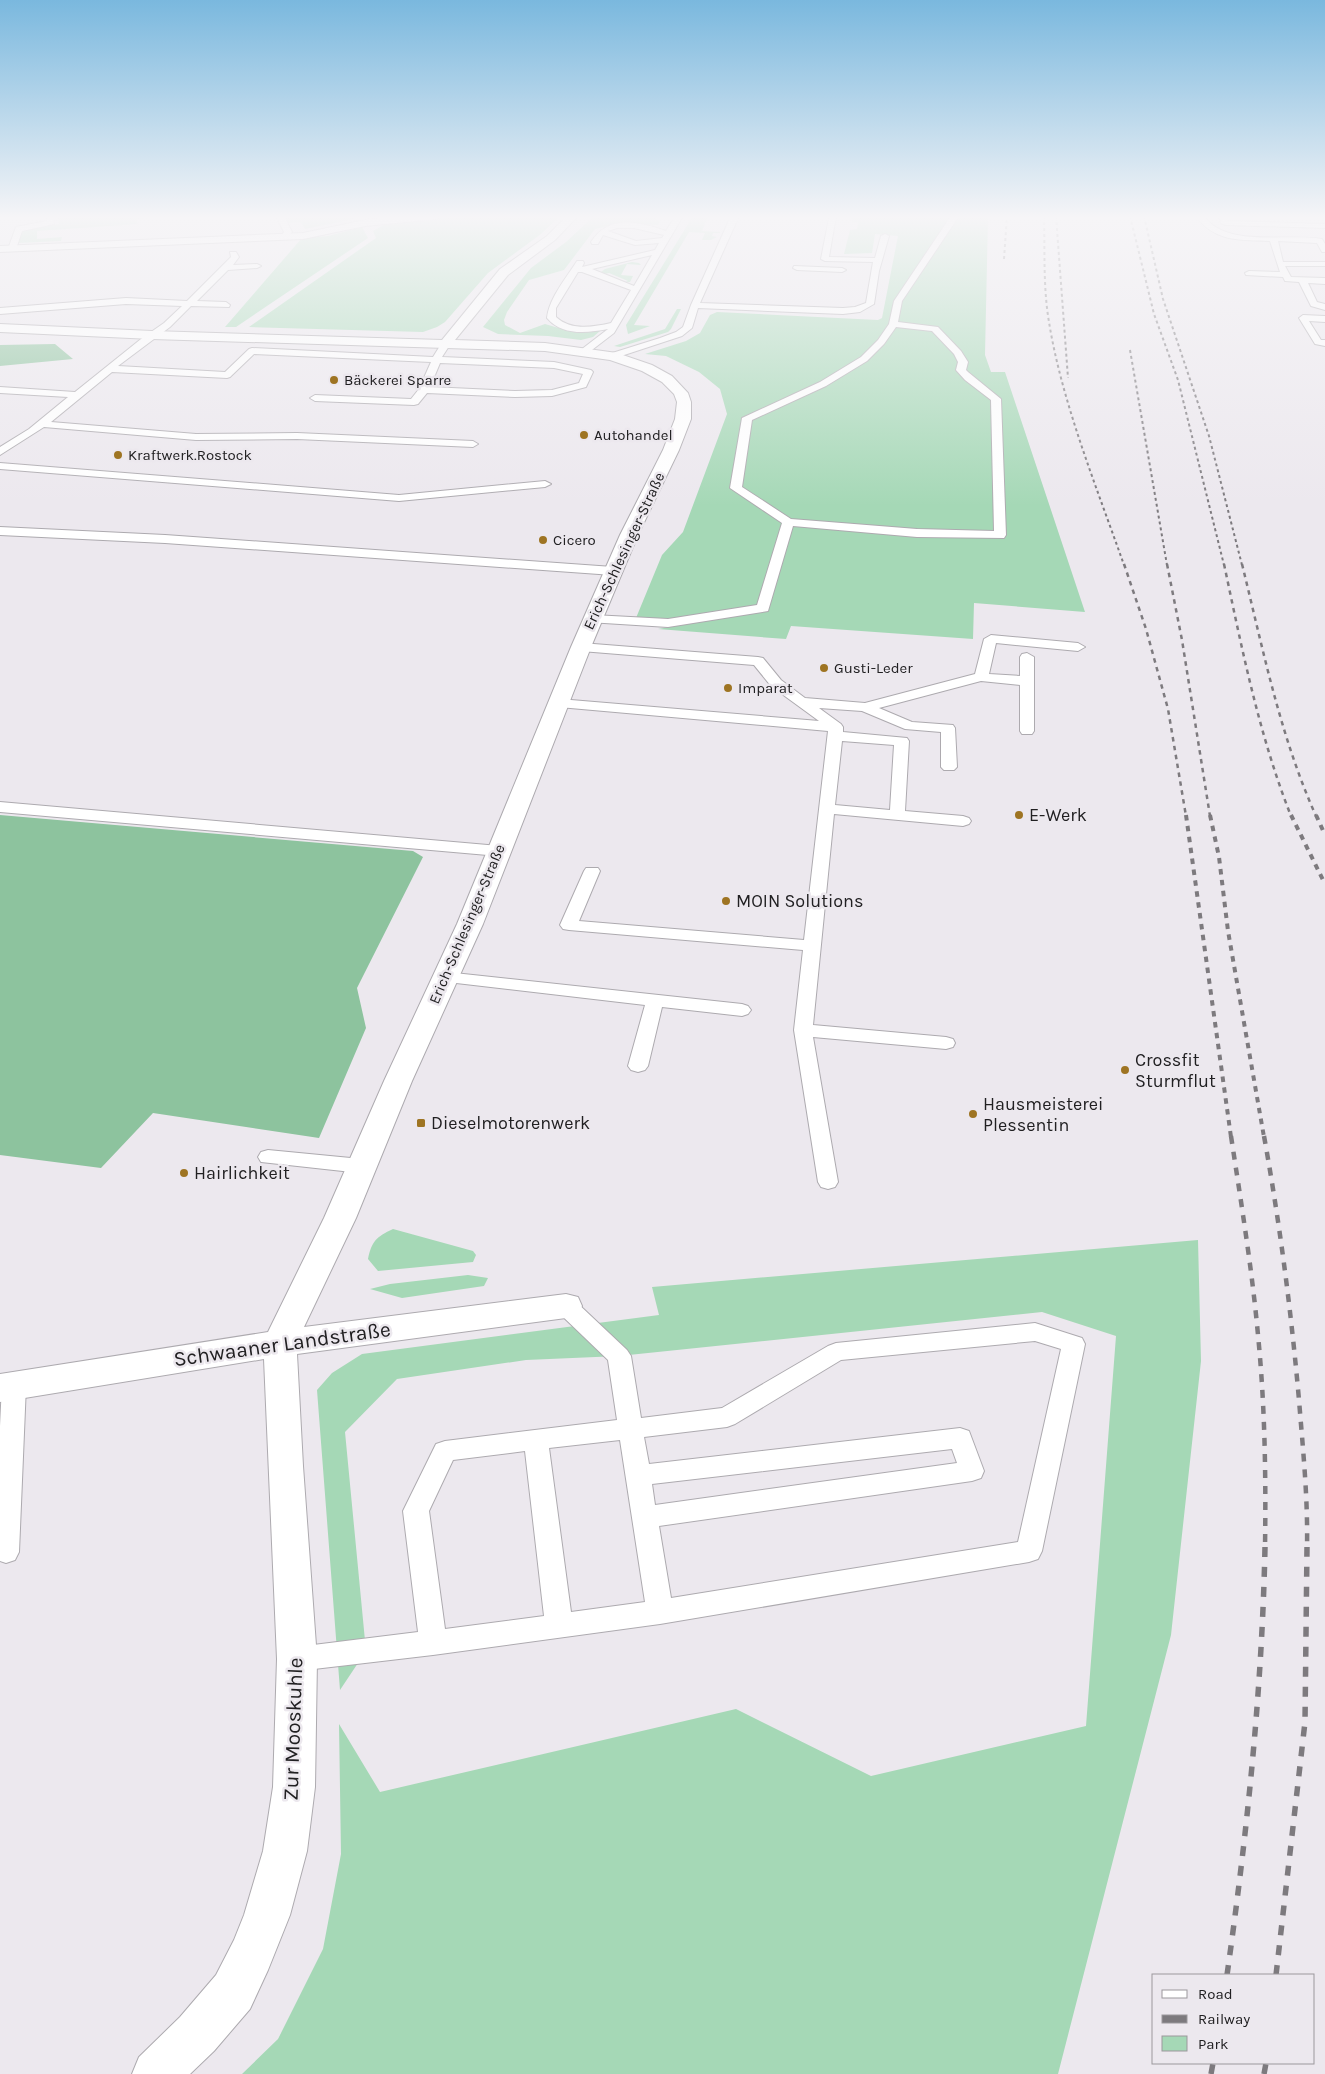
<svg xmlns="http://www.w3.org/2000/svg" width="1325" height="2074" font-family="Karla,sans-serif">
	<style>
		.green { fill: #a5d8b6 }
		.forest { fill: #8dc39e }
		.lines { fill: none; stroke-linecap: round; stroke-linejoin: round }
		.service-casing { stroke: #adaaaf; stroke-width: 2 }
		.minor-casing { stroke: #adaaaf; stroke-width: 2 }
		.service { fill: #fff; fill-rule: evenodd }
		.minor { fill: #fff; fill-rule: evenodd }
		.rail-far4 { stroke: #7d7a7e; stroke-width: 2; stroke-dasharray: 3 3; stroke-linecap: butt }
		.rail-far3 { stroke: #7d7a7e; stroke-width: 2.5; stroke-dasharray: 4.5 4.5; stroke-linecap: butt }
		.rail-far2 { stroke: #7d7a7e; stroke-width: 4; stroke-dasharray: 5.5 5.5; stroke-linecap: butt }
		.rail-far1 { stroke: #7d7a7e; stroke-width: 4.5; stroke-dasharray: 8 8; stroke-linecap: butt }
		.rail { stroke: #7d7a7e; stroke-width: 5.5; stroke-dasharray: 10 10; stroke-linecap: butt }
		.poi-dot { fill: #9e7422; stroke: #ece8ee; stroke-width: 2 }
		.labels { text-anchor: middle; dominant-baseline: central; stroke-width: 5; stroke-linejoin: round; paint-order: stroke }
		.far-poi-label { font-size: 15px; fill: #212022; stroke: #ece8ee; text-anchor: start }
		.far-street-label { font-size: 15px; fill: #212022; stroke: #ece8ee }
		.poi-label { font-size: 18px; fill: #212022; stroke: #ece8ee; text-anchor: start }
		.near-street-label { font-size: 21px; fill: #212022; stroke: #ece8ee }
	</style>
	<rect width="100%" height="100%" fill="#ece8ee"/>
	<!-- green -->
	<path class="green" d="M58 216H180L136 219 138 224 37 231V239L62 237 61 241 17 243 23 230 59 224Z
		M283 216H362L363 217 305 229 301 222 286 223Z
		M469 216 559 217 541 234 488 273 445 322 437 327 423 332 249 327 376 238 373 231 387 223Z
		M594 216H635L643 218 653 216 660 222 658 225 620 223 595 229 564 270 529 280 507 312 504 320 505 325 520 333 545 324 569 331H600L593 337 581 340 548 336 498 334 483 327 531 268 566 242Z
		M693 216H708L702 231 720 232V233H713L712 236 717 237 711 240H702L705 233 689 232 634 325 650 326 628 334 626 325Z
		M853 216H988L985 355 991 372H1005L1085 612 974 603 973 639 791 626 786 639 658 629 706 621C682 618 660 619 636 618L662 555 683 532 727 414 720 389 699 372 666 356 645 354 686 341 700 333 710 315 717 312 878 320 882 318 898 236 875 234 872 253 844 254 850 230 857 229 858 222H852Z
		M362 227 368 238 236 327H225L302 238 328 236Z
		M632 262 639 263 641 265 627 264 621 275 633 276 630 282H625L628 281 609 273 605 274 601 272 605 269Z
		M677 309H681L671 329 668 332 620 347 614 346 665 329Z
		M393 1229 473 1251 476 1255 473 1262 378 1271 368 1259C372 1241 376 1237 393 1229Z
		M1198 1240 1201 1361 1171 1635 1058 2074H242L278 2039 323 1949 341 1854 339 1724 380 1792 736 1709 871 1776 1086 1726 1116 1336 1042 1312 619 1356 526 1360 397 1379 345 1432 366 1651 340 1690 317 1390 332 1373 362 1354 659 1315 652 1287Z
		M468 1275 488 1278 484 1286 402 1298 370 1289 390 1284Z"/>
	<!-- forest -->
	<path class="forest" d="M55 344 73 359 0 366V345Z
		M0 815 413 851 423 857 357 988 366 1028 319 1138 153 1113 101 1168 0 1155Z"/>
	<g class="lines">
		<!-- service casing -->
		<g class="service-casing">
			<path id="service" d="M276 216H284L292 232 288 238 281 236 284 232Z
				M675 216H683L614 333 588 353H582V349L608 329C587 333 562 336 547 318 549 298 567 277 577 261H583L584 263 582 267 655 250 659 243 635 245 603 235 598 244H592L591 242C609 214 639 222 666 231ZM617 228H634L664 235 662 238 636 241 608 231ZM652 255 634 286 592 269ZM578 272H582L631 290 611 323C593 327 571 331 556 317V308Z
				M731 216H739L700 303 843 308 855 307 866 303 873 262 825 261 821 259 829 218 826 216H836L829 257 875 258 881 236 885 234 889 236 879 271 874 304 860 312 843 314 698 308 692 328 682 336 615 358H609V354L660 338 676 332 683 327 691 305Z
				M951 216H959L902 301 898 322 938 327 961 351 968 362 966 370 968 372 1001 399 1006 535 1004 538 917 537 793 526 768 611 668 627 588 622 586 619 593 615 668 619 757 605 782 523 730 488 742 418 820 382 861 357 878 340 889 324 894 301ZM896 327 932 331 954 354 958 362 956 370 965 380 991 400 994 531 917 529 791 519 742 487 752 420 826 386 867 361 884 344Z
				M1196 216H1204C1226 248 1287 233 1322 239L1325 244V252H1322L1317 243 1278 241 1283 262H1325V266H1285L1291 277 1325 278V284L1308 283 1317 302 1325 304V310L1311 306 1299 282 1285 281 1283 277 1246 275 1245 273 1249 271 1280 272 1270 241C1241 240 1214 242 1196 216Z
				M1219 216H1227L1228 221 1325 224V228L1225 225 1221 223Z
				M47 217H53L54 224 22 231 16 249 9 251 8 249 16 227 47 221Z
				M230 252H236L239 257 233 265 257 264 261 266 257 268 228 270 197 301 226 302 230 305 229 307 191 306 170 327 118 366 225 372 249 349 252 348 433 357 443 341 446 340 451 343 442 357 554 362 591 370 593 372 586 387 552 396 515 397 427 393 418 404 414 405 315 401 310 398 315 395 411 399 419 389 431 362 254 354 230 377 227 378 112 372 51 422 196 434 297 433 473 441 478 444 473 447 297 439 196 440 44 427 0 455V447L29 429 68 397 0 393V387L75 392 141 339 164 323 182 306 126 304 0 314V308L126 298 187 301 231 257ZM440 363 554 368 583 374 579 383 552 390 515 391 430 387Z
				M794 266 842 268 846 270 842 272 797 270 793 268Z
				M1303 315 1325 316V322L1309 321 1321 340H1325V346L1315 344 1299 318Z
				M0 463 399 495 545 481 551 484 545 487 399 501 0 469Z
				M0 527 165 535 613 567 619 571 613 575 165 543 0 535Z
				M991 635 1078 643 1085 647 1078 651 996 643 989 674 1020 676V657L1022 654 1027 653 1034 657V731L1032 734H1022L1020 731V685L981 681 879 708 912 722 953 725 955 728 957 767 954 770H944L941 767V732L905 729 862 711 819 708 841 724 843 727V732L907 738 909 741 905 811 963 816 969 818 971 821 969 824 963 826 834 814 813 1025 946 1037 953 1039 955 1043 953 1047 946 1049 813 1037 838 1182 835 1187 828 1189 821 1187 818 1182 794 1030 803 950 569 930 563 929 560 925 584 871 586 868H598L600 871 579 921 804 940 828 731 559 707 554 706 552 703 554 700 559 699 819 721 771 686 754 665 581 651 574 647 581 643 758 657 763 658 781 680 805 698 865 703 975 674 984 639ZM842 741 894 745 890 810 835 805Z
				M0 802 499 846 505 848 507 851 505 854 499 856 0 812Z
				M445 972 742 1004 748 1006 751 1010 748 1014 742 1016 662 1007 648 1066 645 1070 638 1072 631 1070 628 1066 645 1005 439 981 436 977 439 973Z
				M268 1150 361 1159 368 1161 371 1166 368 1171 361 1173 261 1162 258 1157 261 1152Z
				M566 1298 574 1300 627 1350 631 1356 641 1418 722 1408 828 1346 836 1343 1035 1323 1082 1338 1085 1344 1042 1551 1038 1559 1029 1562 660 1624 433 1655 297 1671 287 1668 283 1659 287 1650 297 1647 418 1632 403 1511 436 1444 445 1441 617 1420 608 1360 558 1312 555 1306 558 1300ZM1035 1341 1061 1349 1018 1542 671 1598 659 1526 972 1481 981 1478 984 1471 969 1431 960 1428 649 1464 644 1437 727 1427 735 1424 841 1360ZM620 1440 645 1602 571 1612 549 1448ZM952 1449 957 1463 655 1505 652 1484ZM525 1451 544 1616 445 1629 429 1511 453 1460Z
				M14 1376 22 1378 26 1385 19 1552 15 1560 6 1563 0 1561V1426L2 1385 6 1378Z"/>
		</g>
		<!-- minor casing -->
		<g class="minor-casing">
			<path id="minor" d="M405 216H441L436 219 365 226 303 239 0 252V246L303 233 365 220Z
				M567 216H578L555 240 508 275 455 340 545 343 617 353 652 365 672 376 688 393 691 402V419L679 450 638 535 591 647 483 924 412 1081 356 1218 304 1327 566 1294 578 1297 582 1306 578 1315 566 1318 297 1354 303 1466 317 1659 315 1787 307 1851 290 1915 268 1970 250 2009 214 2051 190 2074H132L139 2057 180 2017 216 1975 234 1940 244 1915 263 1851 273 1787 277 1659 264 1359 0 1402V1374L268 1332 324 1218 384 1081 457 924 571 647 620 535 663 450 675 419 677 402 674 394 662 382 642 371 610 360 545 351 152 339 0 332V324L152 331 442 340 500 269 547 236Z"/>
		</g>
		<!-- service -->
		<use href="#service" class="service"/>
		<!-- minor -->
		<use href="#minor" class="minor"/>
		<!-- rail-far4 -->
		<path class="rail-far4" d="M1044 216C1045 251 1043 287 1049 322 1062 403 1097 488 1124 565
			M1056 216 1068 378
			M1130 216 1154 314 1178 380 1224 565
			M1144 216 1163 299 1209 436 1242 565
			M1004 259 1007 216
			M1130 350 1167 565"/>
		<!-- rail-far3 -->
		<path class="rail-far3" d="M1124 564 1146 629 1168 709 1186 816
			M1167 564 1182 640 1210 816
			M1224 564C1242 649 1259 735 1291 816
			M1242 564C1263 649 1280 736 1316 816"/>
		<!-- rail-far2 -->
		<path class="rail-far2" d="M1186 815 1231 1137
			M1210 815 1219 857 1228 931 1264 1137
			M1291 815 1325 884
			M1316 815 1325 835"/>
		<!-- rail-far1 -->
		<path class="rail-far1" d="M1231 1136C1241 1202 1252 1269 1258 1335 1265 1406 1266 1477 1265 1548
			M1264 1136C1280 1225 1291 1310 1299 1400 1303 1450 1308 1498 1307 1548"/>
		<!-- rail -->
		<path class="rail" d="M1227 1975C1247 1833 1262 1691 1265 1547
			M1276 1975 1305 1722 1307 1547
			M1211 2074 1213 2063
			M1264 2074 1266 2063"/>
	</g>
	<!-- sky -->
	<linearGradient id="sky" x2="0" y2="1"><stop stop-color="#7ab8de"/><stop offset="0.43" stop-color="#f6f5f7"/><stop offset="1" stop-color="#f6f5f7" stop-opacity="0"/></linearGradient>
	<rect width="1325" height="506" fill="url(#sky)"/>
	<!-- markers -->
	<g class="poi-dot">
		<circle cx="334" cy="380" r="5"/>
		<circle cx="584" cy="435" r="5"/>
		<circle cx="118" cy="455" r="5"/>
		<circle cx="543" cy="540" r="5"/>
		<circle cx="824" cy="668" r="5"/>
		<circle cx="728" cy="688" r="5"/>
		<circle cx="1019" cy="815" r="5"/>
		<circle cx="726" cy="901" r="5"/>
		<circle cx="1125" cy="1070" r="5"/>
		<circle cx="973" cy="1114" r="5"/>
		<rect x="416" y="1118" width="10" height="10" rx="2.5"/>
		<circle cx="184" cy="1173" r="5"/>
	</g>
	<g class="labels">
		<!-- far-poi labels -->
		<g class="far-poi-label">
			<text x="344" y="380">Bäckerei Sparre</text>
			<text x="594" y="435">Autohandel</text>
			<text x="128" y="455">Kraftwerk.Rostock</text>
			<text x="553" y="540">Cicero</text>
			<text x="834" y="668">Gusti-Leder</text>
			<text x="738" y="688">Imparat</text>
		</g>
		<!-- far-street labels -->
		<g class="far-street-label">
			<text transform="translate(624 551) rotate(-65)">Erich-Schlesinger-Straße</text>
			<text transform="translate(467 924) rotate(-67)">Erich-Schlesinger-Straße</text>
		</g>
		<!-- poi labels -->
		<g class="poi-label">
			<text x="1029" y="815">E-Werk</text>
			<text x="736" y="901">MOIN Solutions</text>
			<text x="1135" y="1060">Crossfit<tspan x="1135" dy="21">Sturmflut</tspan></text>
			<text x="983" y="1104">Hausmeisterei<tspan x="983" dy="21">Plessentin</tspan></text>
			<text x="431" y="1123">Dieselmotorenwerk</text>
			<text x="194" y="1173">Hairlichkeit</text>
		</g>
		<!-- near-street labels -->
		<g class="near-street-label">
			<text transform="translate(282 1344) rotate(-8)">Schwaaner Landstraße</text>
			<text transform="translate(293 1729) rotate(-88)">Zur Mooskuhle</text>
		</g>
	</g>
	<!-- legend -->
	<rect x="1152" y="1974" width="162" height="90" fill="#ece8ee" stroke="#9b989c"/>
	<rect x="1162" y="1990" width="25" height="8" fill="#ffffff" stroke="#9b989c"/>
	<text x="1198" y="1999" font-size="15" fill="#212022">Road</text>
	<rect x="1162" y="2015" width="25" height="8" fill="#7d7a7e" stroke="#9b989c"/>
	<text x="1198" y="2024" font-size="15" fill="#212022">Railway</text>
	<rect x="1162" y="2036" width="25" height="15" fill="#a5d8b6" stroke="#9b989c"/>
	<text x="1198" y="2049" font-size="15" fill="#212022">Park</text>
</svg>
